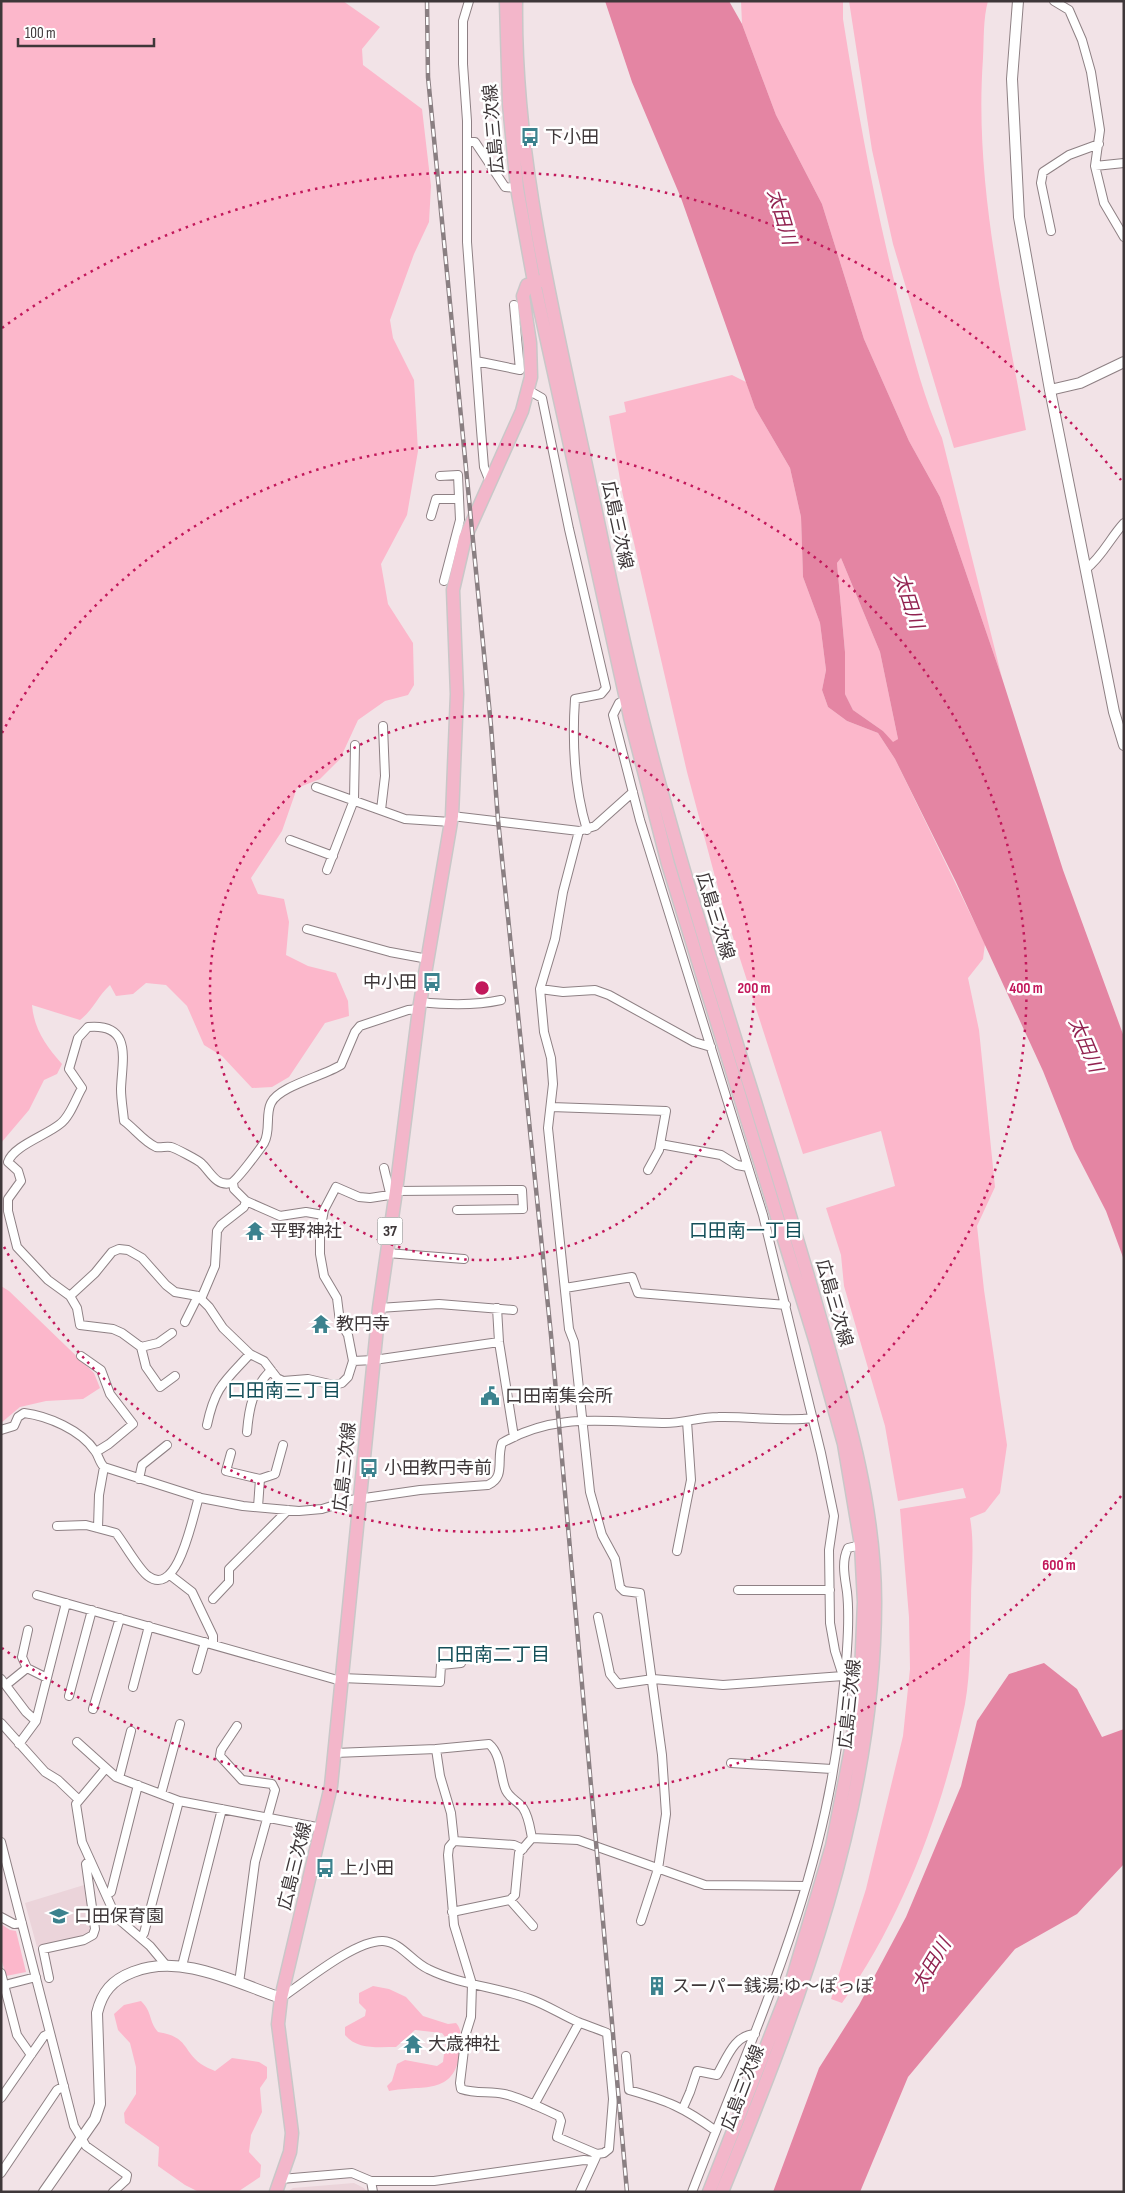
<svg xmlns="http://www.w3.org/2000/svg" width="1125" height="2193" font-family="'Sofia Sans Condensed','Noto Sans JP',sans-serif">
	<style>
		.built { fill: #ebd4da }
		.green { fill: #fcb7cb }
		.water { fill: #e485a3; fill-rule: evenodd }
		.lines { fill: none; stroke-linecap: round; stroke-linejoin: round }
		.minor-casing { stroke: #8e8084; stroke-width: 10 }
		.tertiary-casing { stroke: #8e8084; stroke-width: 12 }
		.primary-casing { stroke: #c9c7c8; stroke-width: 15 }
		.minor { stroke: #fff; stroke-width: 8 }
		.tertiary { stroke: #fff; stroke-width: 10 }
		.primary { stroke: #f3b6ca; stroke-width: 12 }
		.rail-casing { stroke: #8a7f82; stroke-width: 4.5 }
		.rail { stroke: #fff; stroke-width: 2.5; stroke-dasharray: 8; stroke-linecap: butt }
		.ring { fill: none; stroke: #c2185b; stroke-width: 2.5; stroke-dasharray: 2.5 5 }
		.labels { text-anchor: middle; dominant-baseline: central; stroke-width: 5; stroke-linejoin: round; paint-order: stroke }
		.shield { fill: #fff; stroke: #787374; stroke-width: 1 }
		.shield-label { font-size: 16px; font-weight: bold; fill: #3e3739 }
		.street-label { font-size: 18px; fill: #3e3739; stroke: #fff }
		.poi-label { font-size: 18px; fill: #3e3739; stroke: #fff; text-anchor: start }
		.water-label { font-size: 19px; font-style: italic; fill: #912250; stroke: #fff }
		.neighbourhood-label { font-size: 19px; fill: #134e58; stroke: #fff }
		.centre { fill: #c2185b; stroke: #fff; stroke-width: 2.5 }
		.ring-label { font-size: 15px; text-anchor: middle; font-weight: bold; fill: #c2185b; stroke: #fff; stroke-width: 5; stroke-linejoin: round; paint-order: stroke }
	</style>
	<rect width="100%" height="100%" fill="#f2e3e7"/>
	<!-- built -->
	<path class="built" d="M84 1885 90 1930 88 1935 37 1947 25 1903Z
		M354 2183 364 2188 367 2192H287L293 2188Z"/>
	<!-- green -->
	<path class="green" d="M1 1H343L380 27 362 49 363 65 422 109 431 186 429 222 414 254 390 320 393 338 414 380 418 451 407 515 381 564 388 604 413 643 414 685 408 695 385 701 358 720 340 759 320 779 297 788 282 831 251 878 258 894 284 899 289 922 286 955 308 966 336 973 348 1001 349 1016 325 1023 289 1077 272 1087 252 1088 222 1056 204 1045 187 1006 166 985 146 983 133 994 116 996 110 985C98 996 93 1010 80 1020L32 1005C34 1029 46 1046 62 1064L57 1074 44 1080 29 1110 1 1143Z
		M741 1H843V19C859 120 877 217 903 316 914 358 924 399 942 438L1002 678 940 497 909 441 864 339 822 204 776 115 742 24Z
		M849 1H988C983 19 984 39 983 58 974 183 1004 307 1026 430L954 448 893 244 872 150Z
		M732 375 746 382 755 408 790 468 801 517 803 577 820 623 826 670 822 690 828 707 847 721 878 733 895 759 985 944 983 959 968 978 979 1030 995 1187 977 1226 984 1290 1007 1445 1000 1493 985 1512 970 1518C975 1545 971 1574 971 1601 970 1635 971 1671 965 1704 944 1806 903 1918 842 2003L831 1999 866 1889 903 1736 910 1669 909 1617 900 1509 966 1498 963 1488 898 1501 885 1426 844 1286 841 1255 826 1208 895 1186 881 1131 803 1154 722 903 687 772 622 491 609 416 626 412 624 402Z
		M841 558 880 652 898 739 893 743 883 731 853 710 845 694V652L837 563Z
		M1 1286 9 1291 94 1373 100 1388 83 1399 46 1401 20 1407 1 1423Z
		M1 1924 10 1930 16 1931 26 1972 6 1976 1 1958Z
		M373 1986 389 1989 406 1997 423 2016 448 2024 456 2023C463 2030 461 2043 460 2052 454 2097 422 2084 389 2091L387 2086 392 2081 397 2064 405 2060 437 2066 443 2062 446 2038 442 2033 415 2030 396 2047C379 2047 357 2050 345 2035V2027L365 2016 366 2010 359 2003V1993Z
		M141 2001C153 2013 148 2020 158 2032 189 2037 182 2050 201 2064 205 2067 211 2069 215 2071L232 2058 259 2062 267 2067V2078L260 2088 262 2112 251 2135 249 2152 261 2165 260 2177 239 2191 199 2192 185 2185 158 2166 159 2147 125 2123 124 2113 136 2094V2067L130 2043 118 2030 114 2014 124 2005Z"/>
	<!-- water -->
	<path class="water" d="M605 1H729L742 24 776 115 822 204 864 339 909 441 940 497 1002 678 1063 870 1124 1037V1260L1106 1211 1074 1149 1043 1071 956 882 895 759 878 733 847 721 828 707 822 690 826 670 820 623 803 577 801 517 790 468 755 408 681 198 632 82ZM841 558 880 652 898 739 893 742 883 731 853 710 845 694V652L837 563Z
		M1044 1663 1077 1689 1102 1737 1124 1729V1864L1077 1914 1015 1949 908 2077 860 2192H773L819 2068 859 2005 906 1917 961 1786 977 1721 1009 1674Z"/>
	<g class="lines">
		<!-- minor casing -->
		<g class="minor-casing">
			<path id="minor" d="M469 1 463 21V64L467 121V242L481 430 484 467 490 482
				M1054 1 1069 10 1082 40 1091 72 1100 130 1095 166 1104 203 1124 237
				M467 142H475L505 187 517 188
				M1095 166 1124 163
				M1051 231 1041 183 1043 172 1069 155 1099 144
				M476 361 520 370 514 305
				M528 390 542 398 569 529 606 688 601 694 575 699C572 743 574 787 587 830
				M440 476 458 475 460 520 444 581
				M431 516 436 499H459
				M1086 569C1102 557 1110 538 1124 523
				M316 787 405 819 451 822
				M381 810 385 776 383 726
				M452 816 579 831 595 826 633 792
				M579 831 563 892 555 939 540 989 544 1032 551 1058 553 1084 548 1128 569 1329 574 1342 590 1492 602 1535 615 1559 620 1587 624 1591 640 1593 662 1755 666 1814 658 1869 641 1921
				M290 840 333 856
				M327 870 354 800 355 745
				M307 929 390 952 428 959
				M540 989 563 992 595 990 609 995 694 1042 711 1047
				M420 1002C448 1005 474 1006 501 1000
				M551 1107 666 1111 659 1150 648 1170
				M660 1144 721 1155 737 1165 748 1167
				M384 1168 390 1193
				M396 1191 522 1190 523 1209 457 1210
				M246 1201 280 1216 306 1212 323 1215
				M387 1253 464 1259
				M565 1288 632 1277 638 1293 786 1305
				M70 1296 95 1273 112 1252 119 1249 128 1250 142 1258 166 1285 175 1292 198 1296 209 1307 223 1328 250 1354 264 1361 277 1378 283 1381 308 1379 334 1385 342 1383 348 1377 353 1361 348 1335 340 1322 337 1298 324 1276 320 1254V1231L324 1210 336 1187 359 1197 370 1198 396 1194
				M201 1299 215 1266 217 1231 221 1225 244 1207 246 1201 234 1189 233 1183
				M379 1308 439 1304 513 1310
				M497 1308 499 1342 514 1437
				M185 1322 198 1296
				M141 1347 158 1343 172 1333
				M81 1356 101 1370 110 1394 133 1424 109 1444 96 1452
				M353 1361 374 1360 499 1342
				M175 1376 160 1387 146 1367 141 1347 122 1333 113 1329 80 1325 77 1308 70 1296 48 1280 17 1247 8 1211V1199L21 1181 18 1171 8 1162C13 1146 47 1135 60 1124 70 1117 76 1098 82 1088L69 1069 78 1038 88 1027C133 1023 122 1060 121 1089 121 1099 123 1110 124 1121 134 1128 144 1142 156 1147 161 1148 166 1146 171 1147 175 1148 198 1160 201 1163 210 1171 216 1187 231 1183 235 1183 260 1149 264 1143 271 1131 265 1115 271 1103 279 1086 324 1076 341 1065L355 1032 360 1026 408 1010 419 1009
				M207 1425C215 1387 224 1382 250 1354
				M1 1430 14 1426 18 1417 24 1413C48 1416 81 1430 95 1451 99 1456 99 1462 104 1467L201 1498 243 1506 299 1511 322 1509 351 1500 420 1490 488 1485C506 1477 496 1460 502 1443 556 1412 603 1422 662 1423 680 1424 699 1417 718 1417 750 1416 782 1422 813 1418
				M247 1432C249 1407 253 1388 271 1370
				M231 1453 226 1471 260 1479 275 1474 283 1445
				M139 1479 142 1465 167 1445
				M258 1507 260 1479
				M57 1526 86 1525 116 1533C124 1543 139 1570 148 1576 178 1599 193 1515 199 1497
				M98 1528 99 1495 104 1467
				M677 1551 691 1480 687 1421
				M170 1575 192 1592 213 1636V1644
				M738 1590H830
				M37 1595 341 1681
				M213 1599 229 1582V1569L288 1510
				M598 1617 610 1674 618 1684 653 1679 723 1685 843 1676 835 1651 830 1623 829 1550 834 1516 821 1453 763 1215 640 820 613 715 619 703 630 699
				M28 1630 22 1657 27 1668 47 1678
				M197 1670 205 1642
				M341 1678 440 1682 441 1665 461 1663
				M1 1679 26 1712 36 1721
				M6 1685 27 1668
				M133 1687 149 1626
				M69 1696 92 1610
				M93 1709 120 1618
				M1 1723 45 1772 58 1780 79 1800
				M237 1726 221 1750 220 1756 242 1780 272 1784 275 1790 255 1862 239 1983
				M77 1742 116 1777 179 1801 322 1828
				M19 1744 36 1721 66 1603
				M436 1749 440 1776 451 1813 454 1841 514 1845 523 1849
				M335 1753 436 1749 489 1744C501 1754 500 1774 505 1788 508 1798 517 1800 523 1808 529 1817 530 1828 532 1838L519 1853 515 1895 510 1900 452 1912
				M731 1763 832 1769
				M106 1768 76 1804 82 1842 116 1917 150 1946 165 1964
				M119 1778 131 1731
				M161 1794 180 1724
				M532 1838 578 1840 705 1885 806 1886
				M1 1842 74 2126 86 2146 127 2175 126 2180 113 2192
				M106 1895 111 1892 138 1785
				M510 1900 533 1926
				M1 1917 14 1924 22 1923
				M141 1938 144 1933 179 1801
				M182 1966 222 1809
				M1 1973 17 2035 31 2055
				M49 1978 43 1949 84 1940 93 1935 95 1929 86 1864 90 1860
				M1 1986 36 1977
				M281 1998C305 1982 355 1940 383 1941 401 1942 412 1962 428 1969 460 1985 497 1987 530 1999 547 2005 562 2015 578 2022 588 2026 598 2029 607 2033L613 2099 609 2149 604 2153 597 2154 557 2137 561 2121 559 2116C541 2108 522 2098 504 2094 490 2091 476 2094 461 2089L460 2083 466 2033 471 2017 472 1984 454 1925 448 1855 449 1847 454 1841
				M626 2056 629 2090C668 2101 683 2107 716 2131
				M1 2098 44 2036 50 2033
				M534 2105 579 2023
				M683 2108 690 2092 697 2071 717 2075C727 2058 734 2035 755 2034
				M1 2173 57 2090 64 2086
				M281 2179 352 2173 371 2181H434L584 2160 594 2161
				M371 2181 373 2192
				M580 2192 596 2157
				M692 2192C751 2038 823 1886 840 1721 844 1684 851 1628 847 1592 845 1578 841 1562 848 1548L865 1544"/>
		</g>
		<!-- tertiary casing -->
		<g class="tertiary-casing">
			<path id="tertiary" d="M1018 1 1012 79 1019 217 1050 390 1114 712 1124 745
				M1050 390 1080 383 1124 362
				M44 2192 95 2119 100 2104 97 2013C102 1992 112 1980 133 1972 181 1953 234 1982 281 1998"/>
		</g>
		<!-- primary casing -->
		<g class="primary-casing">
			<path id="primary" d="M506 1 509 104 517 188 534 282 630 717 668 864 816 1343 844 1444 861 1545 864 1602 861 1673 851 1749 832 1846 791 1984 709 2192
				M516 1C514 149 549 294 580 438 599 523 615 609 636 693 666 818 705 941 743 1064 771 1151 797 1237 822 1325 848 1416 875 1507 875 1602 875 1809 799 2003 722 2192
				M276 2192 290 2152 292 2133 278 2024 281 1998 331 1786 379 1308 396 1191 419 1009 452 816 457 694 453 590 465 538 522 411 531 377 530 343 523 296 527 285 541 281"/>
		</g>
		<!-- minor -->
		<use href="#minor" class="minor"/>
		<!-- tertiary -->
		<use href="#tertiary" class="tertiary"/>
		<!-- primary -->
		<use href="#primary" class="primary"/>
		<!-- rail casing -->
		<g class="rail-casing">
			<path id="rail" d="M427 1 428 77 491 726 498 820 551 1335 627 2192"/>
		</g>
		<!-- rail -->
		<use href="#rail" class="rail"/>
	</g>
	<!-- distance rings -->
	<g class="ring">
		<circle cx="482" cy="988" r="272"/>
		<path d="M2 733A544 544 0 1 1 2 1243"/>
		<path d="M1121 1496A816 816 0 0 1 2 1648M2 328A816 816 0 0 1 1121 480"/>
	</g>
	<!-- icons -->
	<defs>
		<g id="bus-bare" transform="scale(1.5)"><path d="M-5-6H5V4H4V6H2V4H-2V6H-4V4H-5ZM-3.5-4V0h7V-4ZM-3.5 1.2v1.5H-2V1.2ZM2 1.2v1.5H3.5V1.2Z" fill="#3c828e" stroke="#fff" stroke-width="2.5" paint-order="stroke"/></g>
		<g id="temple-bare" transform="scale(1.5)"><path d="M0-6L5-2H3V0L6.5 2.5H4V6H1.5V3h-3V6H-4V2.5H-6.5L-3 0V-2H-5Z" fill="#3c828e" stroke="#fff" stroke-width="2.5" paint-order="stroke"/></g>
		<g id="civic-bare" transform="scale(1.5)"><path d="M-.6-6.5H3V-4.5H.6V-3L4-1V1h2V6H-6V1h2V-1L-.6-3ZM-1.2 2.5V6h2.4V2.5Z" fill="#3c828e" stroke="#fff" stroke-width="2.5" paint-order="stroke"/></g>
		<g id="school-bare" transform="scale(1.5)"><path d="M0-5L7-2L0 1L-7-2ZM-4 1L0 2.5L4 1V4Q0 6-4 4Z" fill="#3c828e" stroke="#fff" stroke-width="2.5" paint-order="stroke"/></g>
		<g id="building-bare" transform="scale(1.5)"><path d="M-4-6H4V6H1V3H-1V6H-4ZM-2.5-4.3h1.7v1.8h-1.7ZM.8-4.3h1.7v1.8H.8ZM-2.5-1h1.7V.8h-1.7ZM.8-1h1.7V.8H.8Z" fill="#3c828e" stroke="#fff" stroke-width="2.5" paint-order="stroke"/></g>
	</defs>
	<g fill-rule="evenodd">
		<use href="#bus-bare" x="530" y="137"/>
		<use href="#bus-bare" x="432" y="982"/>
		<use href="#temple-bare" x="255" y="1231"/>
		<use href="#temple-bare" x="321" y="1324"/>
		<use href="#civic-bare" x="490" y="1396"/>
		<use href="#bus-bare" x="369" y="1468"/>
		<use href="#bus-bare" x="325" y="1868"/>
		<use href="#school-bare" x="59" y="1916"/>
		<use href="#building-bare" x="657" y="1986"/>
		<use href="#temple-bare" x="413" y="2044"/>
	</g>
	<g class="labels">
		<!-- shield labels -->
		<rect class="shield" x="377.5" y="1217.5" width="25" height="27" rx="4"/>
		<g class="shield-label">
			<text x="390" y="1231">37</text>
		</g>
		<!-- street labels -->
		<g class="street-label">
			<text transform="translate(494 129) rotate(-95)">広島三次線</text>
			<text transform="translate(617 525) rotate(78)">広島三次線</text>
			<text transform="translate(715 916) rotate(73)">広島三次線</text>
			<text transform="translate(834 1303) rotate(74)">広島三次線</text>
			<text transform="translate(345 1467) rotate(-84)">広島三次線</text>
			<text transform="translate(850 1704) rotate(-84)">広島三次線</text>
			<text transform="translate(295 1866) rotate(-76)">広島三次線</text>
			<text transform="translate(743 2088) rotate(-69)">広島三次線</text>
		</g>
		<!-- poi labels -->
		<g class="poi-label">
			<text x="545" y="137">下小田</text>
			<text x="417" y="982" text-anchor="end">中小田</text>
			<text x="270" y="1231">平野神社</text>
			<text x="336" y="1324">教円寺</text>
			<text x="505" y="1396">口田南集会所</text>
			<text x="384" y="1468">小田教円寺前</text>
			<text x="340" y="1868">上小田</text>
			<text x="74" y="1916">口田保育園</text>
			<text x="672" y="1986">スーパー銭湯;ゆ～ぽっぽ</text>
			<text x="428" y="2044">大歳神社</text>
		</g>
		<!-- water labels -->
		<g class="water-label">
			<text transform="translate(781 217) rotate(73)">太田川</text>
			<text transform="translate(908 601) rotate(72)">太田川</text>
			<text transform="translate(1085 1045) rotate(67)">太田川</text>
			<text transform="translate(932 1965) rotate(-59)">太田川</text>
		</g>
		<!-- neighbourhood labels -->
		<g class="neighbourhood-label">
			<text x="746" y="1231">口田南一丁目</text>
			<text x="284" y="1391">口田南三丁目</text>
			<text x="493" y="1655">口田南二丁目</text>
		</g>
	</g>
	<circle cx="482" cy="988" r="8" class="centre"/>
	<g class="ring-label">
		<text x="754" y="993">200 m</text>
		<text x="1026" y="993">400 m</text>
		<text x="1059" y="1570">600 m</text>
	</g>
	<!-- border -->
	<rect width="1125" height="2193" fill="none" stroke="#3e3739" stroke-width="5"/>
	<!-- scale -->
	<path d="M18 38v8h136v-8" fill="none" stroke="#3e3739" stroke-width="2.5"/>
	<text x="25" y="38" font-size="15" fill="#3e3739" stroke="#ffffff" stroke-width="4" paint-order="stroke">100 m</text>
</svg>
